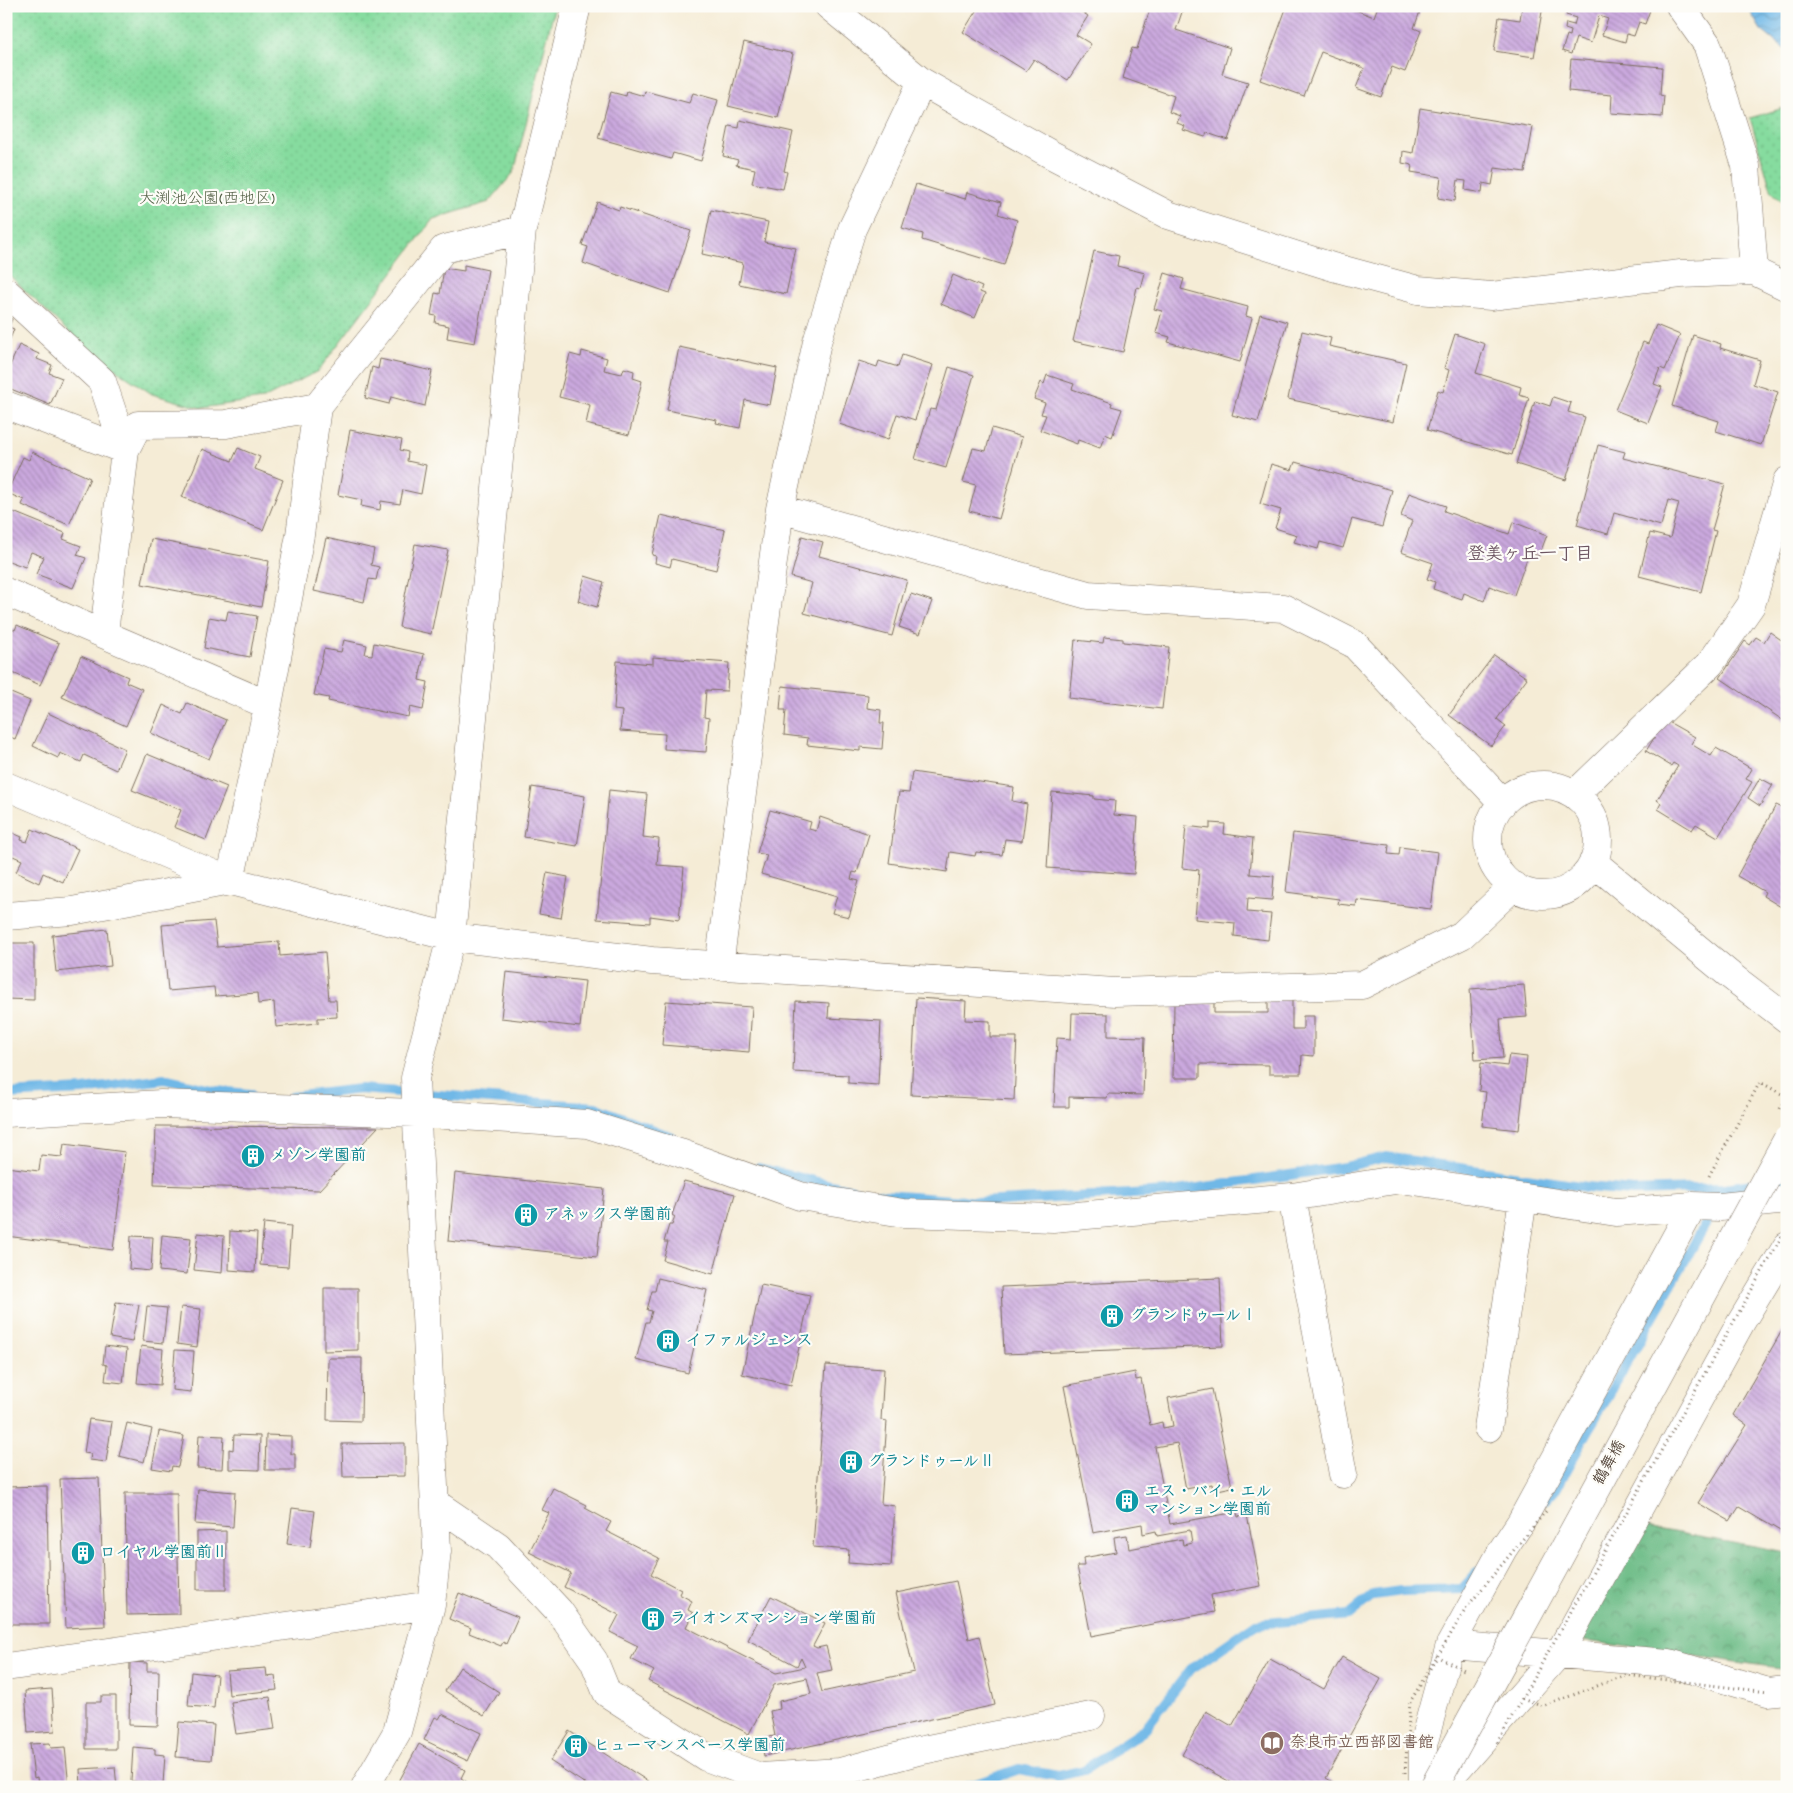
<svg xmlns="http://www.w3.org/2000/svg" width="1793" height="1793" font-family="Dekko,'Klee One',sans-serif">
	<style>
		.forest { fill: url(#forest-crowns); stroke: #547352 }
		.park { fill: url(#park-dots); stroke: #60835e }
		.water { fill: url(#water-waves); stroke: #557182 }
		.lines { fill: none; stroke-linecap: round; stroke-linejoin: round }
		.stream { stroke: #6fb8e7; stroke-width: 10 }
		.building { fill: url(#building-back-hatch) }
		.minor-casing { stroke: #7c6e5e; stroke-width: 29 }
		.path { stroke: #7c6e5e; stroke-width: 3; stroke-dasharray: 1 4; stroke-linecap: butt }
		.minor { stroke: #fff; stroke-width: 28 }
		.minor-bridge-casing { stroke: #7c6e5e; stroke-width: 29; stroke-linecap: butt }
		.path-bridge { stroke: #7c6e5e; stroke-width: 3; stroke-dasharray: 1 4; stroke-linecap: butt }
		.minor-bridge { stroke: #fff; stroke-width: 28 }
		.labels { text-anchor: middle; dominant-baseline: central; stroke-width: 4.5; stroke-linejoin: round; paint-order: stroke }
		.park-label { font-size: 16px; fill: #525f45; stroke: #fdfcf7 }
		.culture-label { font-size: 16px; font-weight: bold; fill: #0d838f; stroke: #fdfcf7; text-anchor: start }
		.street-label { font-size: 16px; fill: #3b2a1e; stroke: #fdfcf7 }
		.education-label { font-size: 16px; font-weight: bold; fill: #785e54; stroke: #fdfcf7; text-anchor: start }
		.neighbourhood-label { font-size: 18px; font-weight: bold; fill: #6d5662; stroke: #fdfcf7 }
	</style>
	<defs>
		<pattern id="forest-crowns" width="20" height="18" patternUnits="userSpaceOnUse" patternTransform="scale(1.25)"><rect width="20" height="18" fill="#6cbc86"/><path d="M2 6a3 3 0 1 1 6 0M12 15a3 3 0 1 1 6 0" fill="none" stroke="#5a996d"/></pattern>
		<pattern id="park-dots" width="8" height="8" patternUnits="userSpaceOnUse" patternTransform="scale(1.25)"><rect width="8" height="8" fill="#86dc9f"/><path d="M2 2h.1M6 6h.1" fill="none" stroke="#75bd88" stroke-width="1.8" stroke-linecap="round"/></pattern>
		<pattern id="water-waves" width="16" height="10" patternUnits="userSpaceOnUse" patternTransform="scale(1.25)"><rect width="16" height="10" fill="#6fb8e7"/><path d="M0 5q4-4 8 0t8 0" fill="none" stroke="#5c96bb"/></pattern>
		<pattern id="building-back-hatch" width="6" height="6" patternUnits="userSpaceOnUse" patternTransform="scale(1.25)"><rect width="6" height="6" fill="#cba9df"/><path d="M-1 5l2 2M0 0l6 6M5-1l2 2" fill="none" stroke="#a68ab4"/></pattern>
	</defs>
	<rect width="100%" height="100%" fill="#fdfcf7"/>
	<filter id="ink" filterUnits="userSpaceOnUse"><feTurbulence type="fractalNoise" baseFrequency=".02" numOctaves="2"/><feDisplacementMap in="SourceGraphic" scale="10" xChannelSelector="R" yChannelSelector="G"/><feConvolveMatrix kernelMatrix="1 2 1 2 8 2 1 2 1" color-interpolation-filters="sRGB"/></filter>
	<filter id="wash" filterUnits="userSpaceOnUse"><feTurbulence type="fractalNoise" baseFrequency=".0096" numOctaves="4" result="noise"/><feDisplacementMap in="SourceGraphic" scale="20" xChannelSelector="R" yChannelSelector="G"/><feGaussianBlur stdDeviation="1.12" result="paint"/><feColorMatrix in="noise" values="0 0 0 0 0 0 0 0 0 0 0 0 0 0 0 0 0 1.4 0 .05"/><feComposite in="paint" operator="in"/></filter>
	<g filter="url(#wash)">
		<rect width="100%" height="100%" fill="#f5ecd6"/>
		<!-- forest -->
		<path class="forest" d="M1646 1527 1787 1553V1669L1579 1640Z"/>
		<!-- park -->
		<path class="park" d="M6 6H555L514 172 489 202 433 219 318 371 263 399 201 408 152 394 88 351 6 272Z
			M1787 107V206L1772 192 1750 118Z"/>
		<!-- water -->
		<path class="water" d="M1747 6H1787V51L1761 30Z"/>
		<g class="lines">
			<!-- stream -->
			<path class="stream" d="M6 1094 83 1090 164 1079 216 1091 250 1094
				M292 1097 360 1089 595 1107 671 1137
				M758 1168 870 1194 980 1202 1170 1192 1345 1167 1386 1157 1587 1187 1634 1191 1725 1188 1787 1179
				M1546 1499 1556 1488 1714 1209
				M967 1787 1019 1769 1058 1776 1084 1770 1143 1731 1191 1669 1256 1624 1349 1615 1373 1595 1401 1591 1462 1589 1478 1572"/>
		</g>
		<g id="blocks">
			<!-- building -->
			<path class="building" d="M979 6H1073L1088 16 1076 35 1091 44 1068 80 1034 59 1026 71 963 32Z
				M1151 6H1184L1176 30 1230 48 1222 74 1248 82 1228 140 1207 133 1205 137 1183 130 1185 126 1177 123 1180 116 1169 112 1174 96 1123 78 1132 48 1137 49Z
				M1287 6H1345L1374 17 1378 6H1422L1414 28 1421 31 1405 72 1392 67 1381 97 1356 88 1364 68 1321 52 1304 96 1260 80Z
				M1522 6H1543L1534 57 1494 51 1499 17 1520 20Z
				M1568 6H1645L1644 8 1650 10 1645 24 1639 22 1634 36 1627 34 1625 42 1602 35 1608 19 1599 16 1591 43 1576 38 1571 54 1562 51 1567 35 1570 36 1571 31 1565 29 1566 23 1574 25 1576 18 1566 15Z
				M744 42 793 54 778 118 728 106Z
				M1571 59 1662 67 1660 95 1664 96 1662 117 1611 113 1612 95 1568 91Z
				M627 91 644 96 645 91 689 103 693 93 718 100 701 161 673 153 671 159 598 138 611 92 626 96Z
				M1420 108 1533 127 1525 172 1495 168 1492 185 1483 183 1482 193 1465 190 1466 181 1458 180 1455 201 1438 198 1441 177 1411 172 1412 165 1402 163 1403 151 1413 153Z
				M740 120 793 132 784 171 787 172 783 189 752 183 755 169 736 165 738 160 723 156 729 126 739 128Z
				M916 184 965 199 967 192 1001 202 998 214 1017 220 1004 265 922 240 923 234 902 228Z
				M597 202 619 210 620 207 691 231 670 293 583 263 588 247 582 245Z
				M711 210 768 222 764 242 796 248 786 294 739 284 743 263 702 254Z
				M1094 251 1119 256 1117 266 1145 273 1141 288 1137 287 1123 352 1073 341Z
				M464 265 488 270 475 343 447 338 449 326 435 323 436 316 431 315 435 293 440 294 444 268 464 271Z
				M1165 273 1184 279 1181 289 1248 307 1246 316 1252 318 1240 362 1168 342 1170 337 1156 333 1162 311 1154 309Z
				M953 275 982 287 980 292 985 294 975 318 941 304Z
				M1260 314 1287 322 1258 422 1232 415Z
				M6 316 12 319 9 327 14 329 6 349Z
				M1656 325 1680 335 1665 370 1660 368 1654 384 1662 387 1648 423 1615 410 1643 342 1648 344Z
				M1302 331 1331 338 1329 346 1406 363 1393 422 1288 399Z
				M1455 334 1485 344 1476 373 1521 387 1519 395 1529 398 1512 455 1427 430 1438 390 1443 392 1449 370 1444 368Z
				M1693 335 1721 344 1720 348 1760 360 1753 384 1778 392 1761 445 1716 431 1719 421 1672 406Z
				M19 345 39 354 37 359 52 365 49 373 62 378 50 405 6 387V375Z
				M679 347 777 368 770 405 745 400 740 428 716 423 717 420 667 410Z
				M582 351 607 358 604 370 622 374 624 368 634 371 633 378 642 381 629 435 586 424 590 405 559 397 570 354 581 357Z
				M902 355 933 365 915 420 897 414 888 440 839 424 859 361 877 367 879 361 898 367Z
				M380 359 432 371 425 406 391 397 389 404 365 398 372 367 378 369Z
				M949 367 974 375 946 468 915 459 930 409 936 410Z
				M1047 375 1074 384 1072 389 1112 403 1111 406 1122 409 1112 437 1105 434 1100 448 1078 440 1077 444 1040 430 1046 415 1041 414 1045 403 1034 399 1041 382 1044 384Z
				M1553 397 1571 403 1568 412 1585 417 1566 480 1516 464 1535 401 1550 406Z
				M992 428 1022 437 999 519 969 511 976 485 963 482 973 448 986 451Z
				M350 430 402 440 400 450 408 452 407 461 426 465 421 494 403 490 400 504 381 501 380 510 361 506 362 500 338 495Z
				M1598 445 1625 452 1623 458 1725 484 1712 530 1716 531 1701 592 1639 576 1650 533 1670 538 1679 503 1668 500 1661 526 1614 513 1608 534 1577 525Z
				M238 448 260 457 255 469 283 480 263 530 182 497 202 449 232 461Z
				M32 452 90 478 69 525 22 505 24 500 7 493 23 457 29 460Z
				M1295 462 1392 490 1382 527 1352 519 1343 548 1320 542 1318 549 1294 542 1297 535 1275 528 1281 510 1260 504 1271 464 1292 470Z
				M1409 493 1446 506 1444 511 1509 534 1513 522 1547 535 1539 556 1529 553 1514 595 1489 586 1484 601 1464 593 1462 599 1433 589 1435 582 1427 579 1433 563 1401 552 1412 521 1401 516Z
				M6 509 65 533 63 539 81 546 77 555 86 558 73 588 36 574 44 557 31 552 25 567 6 560Z
				M661 515 725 530 716 570 672 559 670 567 655 563 656 556 652 555Z
				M802 536 823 542 819 556 907 580 892 636 804 613 812 583 791 577Z
				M326 538 374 549 371 565 379 567 376 580 369 579 364 602 314 591Z
				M151 539 269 561 261 607 142 584Z
				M415 544 448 550 431 634 399 627Z
				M585 576 604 582 597 607 578 601Z
				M911 594 932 601 920 634 899 627Z
				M228 611 257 616 250 657 204 648 209 617 226 620Z
				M17 625 59 643 40 685 6 670V626L15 630Z
				M1770 632 1787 644V723L1720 678 1745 641 1750 645 1756 637 1764 642Z
				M1104 637 1123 639V642L1169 647 1162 709 1069 698 1075 640 1103 643Z
				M344 640 367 645 365 654 372 655 374 643 424 654 419 680 428 682 423 710 410 707 408 717 328 701 329 698 314 695 324 649 341 652Z
				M1494 655 1527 678 1497 719 1506 726 1491 746 1449 715Z
				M81 656 128 677 126 682 142 689 126 726 62 697Z
				M653 657 729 663 727 691 706 690 704 717 709 718 706 752 664 749 665 734 620 731 622 711 614 710 617 661 653 664Z
				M782 686 868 695 867 708 881 710 880 723H884L882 749 860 747V751L807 745 808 738 784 735 786 710H780Z
				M6 691 30 701 15 739 6 735Z
				M187 703 226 720 209 759 151 733 163 705 182 714Z
				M48 713 125 749 116 770 84 755 81 762 60 753 58 758 33 746Z
				M1665 720 1695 737 1691 744 1711 756 1716 748 1752 769 1746 779 1752 782 1718 837 1696 824 1692 830 1658 809 1661 803 1657 800 1678 766 1673 763 1671 766 1646 751Z
				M147 754 227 787 206 840 174 827 181 810 132 790Z
				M912 772 1014 787 1012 801 1027 804 1022 841 1005 839 1002 855 976 852 975 856 950 852 947 872 889 863 899 792 909 793Z
				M1760 778 1773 785 1760 806 1748 798Z
				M532 787 585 796 577 846 524 837Z
				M609 790 647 794 643 837 659 839 657 865 684 867 679 920 650 916V923L597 919Z
				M1052 792 1094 796V799L1115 801 1114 815 1138 817 1134 874 1047 868Z
				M1776 805 1787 810V897L1781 907 1763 896 1765 892 1737 876Z
				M770 810 811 822 809 829 816 831 820 817 869 834 857 873 853 872 851 879 859 881 849 917 832 913 837 896 761 874 767 855 757 853Z
				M1210 823 1225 824 1224 834 1253 838 1250 874 1274 876 1272 900 1248 898 1247 912 1271 914 1268 940 1234 936 1235 923 1195 919 1199 870 1182 868 1186 826 1210 829Z
				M32 829 78 849 63 882 43 873 39 883 16 872 22 860 13 856 6 872V830L22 837 21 840 27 842Z
				M1293 833 1389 845 1388 854 1399 855 1400 847 1438 852 1431 909 1357 900 1356 906 1338 904 1339 899 1286 892Z
				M547 873 568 877 561 918 539 914Z
				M214 921 217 947 279 942 280 956 325 952 329 1000H336L337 1017 318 1018V1023L276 1027 274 1002 258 1004 257 993 215 996 214 987 168 991 162 925Z
				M107 929 111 966 56 972 52 935Z
				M6 943H34V1000L6 999Z
				M506 972 585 981 580 1027 501 1018Z
				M1524 985 1527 1017 1500 1019 1503 1058 1475 1060 1470 989Z
				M916 998 966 1001 965 1020 990 1021V1037H1017L1014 1100 911 1095Z
				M1268 999 1292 1000V1029H1303V1016H1314V1056L1302 1055 1301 1074H1269V1065L1200 1064V1078H1173L1174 1002 1214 1003V1013H1268Z
				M666 1001 752 1007 749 1052 662 1045Z
				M796 1001 829 1003 828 1018 881 1021 878 1085 848 1083V1075L793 1072Z
				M1072 1013 1108 1014V1036L1145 1037 1143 1095 1108 1094 1107 1098 1069 1097V1107H1054L1057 1038 1071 1039Z
				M1509 1055 1527 1057 1519 1130 1482 1126 1486 1092 1479 1091 1481 1063 1507 1066Z
				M156 1126 378 1127 319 1190 154 1185Z
				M64 1144 125 1152 113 1250 6 1236V1167L39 1171 41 1155 62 1157Z
				M455 1173 604 1189 597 1257 448 1241Z
				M684 1181 735 1194 713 1274 663 1260 668 1242H664L669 1225H672L675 1217 672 1215Z
				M264 1223 291 1226 288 1267 260 1265Z
				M230 1231 257 1233 255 1272 229 1270Z
				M198 1233 224 1236 222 1273 194 1270Z
				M162 1235 191 1238 187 1274 159 1271Z
				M131 1236 153 1237 151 1271 129 1269Z
				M658 1278 707 1290 688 1373 636 1360 646 1322H649L652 1311 647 1310 652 1291H655Z
				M1220 1278 1223 1346 1004 1354 1001 1287Z
				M761 1285 810 1295 791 1385 742 1374Z
				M324 1288H358V1350L324 1351Z
				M116 1302 139 1305 132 1342 110 1338Z
				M147 1306 167 1308 163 1343 143 1341Z
				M181 1307 201 1309 197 1347 177 1344Z
				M1787 1322V1535L1739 1507 1730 1521 1698 1503 1747 1425 1733 1415Z
				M105 1346 127 1349 123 1383 105 1381 107 1365 103 1364Z
				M141 1346 163 1349 160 1385 137 1383Z
				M175 1350 194 1351 191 1392 172 1390Z
				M328 1358H362L361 1421 327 1420Z
				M826 1365 884 1369 881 1420 887 1421 881 1504 895 1506 891 1566 848 1563 849 1550 813 1547Z
				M1135 1372 1136 1380 1141 1379 1150 1425 1162 1422 1163 1428 1173 1426 1168 1398 1212 1389 1232 1487 1213 1491 1212 1484 1186 1489 1177 1443 1155 1447 1170 1524 1237 1512 1238 1517 1247 1515 1261 1586 1211 1595 1214 1612 1091 1636 1077 1566H1084L1083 1558 1116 1552 1114 1537 1127 1535 1129 1549 1182 1539 1183 1545 1192 1543 1190 1530 1157 1536 1156 1531 1143 1534 1142 1524 1093 1533 1064 1386Z
				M89 1419 112 1422 106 1462 90 1460 91 1454 84 1453Z
				M127 1423 152 1429 144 1462 119 1456Z
				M159 1431 184 1436 178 1467 172 1466 171 1471 152 1468Z
				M199 1435 224 1436 222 1469 197 1468Z
				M234 1435 260 1436 259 1470 229 1469V1449L233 1450Z
				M266 1435 291 1436V1454H295V1470H265Z
				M405 1443V1476L343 1477 342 1444Z
				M99 1478 105 1626 66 1628 60 1479Z
				M47 1486 49 1624H6V1487Z
				M553 1488 587 1505 585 1508 611 1522 606 1531 659 1558 651 1574 681 1590 679 1594 692 1601 688 1610 693 1613 686 1627 776 1673 805 1667 801 1658 797 1666 748 1640 771 1596 825 1623 813 1646 817 1648 826 1646 832 1670 817 1673 822 1692 914 1672 896 1593 956 1581 969 1639 979 1636 995 1705 764 1756 761 1738 775 1736 770 1711 780 1709 779 1701 811 1694 807 1678 774 1685 749 1734 648 1681 654 1671 631 1659 638 1646 610 1632 619 1615 564 1587 571 1573 529 1552 549 1513 542 1510Z
				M198 1489 235 1492 233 1527 195 1524Z
				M125 1493H177L179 1614 127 1615Z
				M292 1508 315 1511 310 1547 287 1544Z
				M226 1531V1590H197V1532Z
				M459 1593 518 1617 506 1644 503 1642 501 1646 469 1633 471 1628 449 1619Z
				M1342 1657 1381 1679 1326 1778 1341 1787H1239L1182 1755 1206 1711 1232 1726 1270 1659 1324 1689Z
				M130 1662 147 1663V1671H159L158 1726 129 1725Z
				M460 1667 499 1692 484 1716 445 1691Z
				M266 1668 267 1677 275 1676 277 1690 229 1695 227 1671Z
				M191 1672 217 1675 214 1708 188 1706Z
				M6 1689H9L11 1726H6Z
				M52 1689 55 1731 28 1733 25 1691Z
				M101 1696H116V1749H86V1702H101Z
				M270 1697 275 1729 236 1734 231 1702Z
				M442 1714 481 1733 468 1761 424 1740 435 1717 439 1719Z
				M179 1722 214 1725 211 1760 176 1757Z
				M569 1731 657 1787H590L550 1761Z
				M50 1743 51 1748 65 1747 69 1787H38L37 1777 34 1778 30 1744Z
				M419 1744 465 1770 461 1778 467 1782 464 1787H396Z
				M133 1747 155 1749V1754L165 1755 163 1784 131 1781Z
				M115 1767 117 1787H81L80 1769Z"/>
		</g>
	</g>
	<g filter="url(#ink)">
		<use href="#blocks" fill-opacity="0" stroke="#7c6e5e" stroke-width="1"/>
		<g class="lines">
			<!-- minor casing -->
			<g class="minor-casing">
				<path id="minor" d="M829 6 922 82 1052 155 1168 215 1333 267 1418 290 1491 296 1681 274 1754 271 1787 287
					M1680 6 1707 44 1746 166 1754 271
					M6 292 102 381 125 450 104 634
					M6 405 125 450 138 425 226 424 317 407 444 249 522 230
					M780 509 1088 595 1283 608 1354 644 1503 803
					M6 592 268 705
					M1488 840a55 55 0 1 1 110 0a55 55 0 1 1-110 0Z
					M6 786 230 881 451 937 652 961 1115 992 1362 985 1462 935 1514 886
					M1575 794 1710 664 1751 605 1787 481
					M1593 862 1731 976 1787 1019
					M6 916 72 911 230 881 268 705 300 535 317 407
					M719 966 780 509 817 342 852 229 922 82
					M6 1113 161 1104 415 1113 587 1124 680 1153 800 1196 903 1213 1053 1218 1292 1197 1401 1179 1616 1212 1693 1206
					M1292 1197 1343 1474
					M1488 1428 1523 1199
					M435 1503 498 1546 559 1611 594 1661 607 1693 706 1757 760 1777 840 1772 918 1751 1091 1716
					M1450 1645 1669 1663 1768 1692 1787 1690
					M6 1667 431 1605
					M365 1787 397 1732 431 1605 437 1551 415 1078 451 937 522 230 577 6
					M1423 1787V1745L1450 1645 1503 1549 1521 1522 1693 1206 1720 1207 1787 1200
					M1441 1787 1560 1652 1740 1324 1787 1246"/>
			</g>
			<!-- path -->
			<path class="path" d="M1780 1109 1787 1098
				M1709 1176 1760 1082 1787 1097"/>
			<!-- minor -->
			<use href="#minor" class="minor"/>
			<!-- minor-bridge casing -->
			<g class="minor-bridge-casing">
				<path id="minor-bridge" d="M1434 1787 1787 1140"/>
			</g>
			<!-- path-bridge -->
			<path class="path-bridge" d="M1436 1656 1464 1670
				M1522 1698 1544 1706 1626 1675 1768 1692
				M1497 1743 1787 1227
				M1405 1773 1410 1702 1467 1607 1546 1511"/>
			<!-- minor-bridge -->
			<use href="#minor-bridge" class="minor-bridge"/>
		</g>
	</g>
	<!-- icons -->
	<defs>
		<g id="building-disc" transform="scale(1.25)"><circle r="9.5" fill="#0f9aa8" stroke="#fdfcf7"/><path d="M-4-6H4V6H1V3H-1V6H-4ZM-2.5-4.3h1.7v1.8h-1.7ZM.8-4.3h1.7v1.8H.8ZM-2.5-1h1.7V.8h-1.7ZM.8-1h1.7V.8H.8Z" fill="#fff"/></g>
		<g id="library-disc" transform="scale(1.25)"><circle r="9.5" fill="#8d6e63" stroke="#fdfcf7"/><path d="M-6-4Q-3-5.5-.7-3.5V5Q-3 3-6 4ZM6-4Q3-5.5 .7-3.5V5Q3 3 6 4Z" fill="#fff"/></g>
	</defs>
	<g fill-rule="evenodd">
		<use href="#building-disc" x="253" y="1156"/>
		<use href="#building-disc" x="526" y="1215"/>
		<use href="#building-disc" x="1112" y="1316"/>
		<use href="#building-disc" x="668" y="1341"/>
		<use href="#building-disc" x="851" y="1462"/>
		<use href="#building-disc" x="1127" y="1501"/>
		<use href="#building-disc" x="83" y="1553"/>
		<use href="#building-disc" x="653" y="1619"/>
		<use href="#library-disc" x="1272" y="1743"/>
		<use href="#building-disc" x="576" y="1746"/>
	</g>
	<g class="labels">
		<!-- park labels -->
		<g class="park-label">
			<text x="207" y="199">大渕池公園(西地区)</text>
		</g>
		<!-- culture labels -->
		<g class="culture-label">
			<text x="270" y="1156">メゾン学園前</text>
			<text x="544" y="1215">アネックス学園前</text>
			<text x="1130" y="1316">グランドゥールⅠ</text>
			<text x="686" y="1341">イファルジェンス</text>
			<text x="868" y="1462">グランドゥールⅡ</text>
			<text x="1144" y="1492">エス・バイ・エル<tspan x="1144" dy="18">マンション学園前</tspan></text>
			<text x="100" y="1553">ロイヤル学園前Ⅱ</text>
			<text x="670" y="1619">ライオンズマンション学園前</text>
			<text x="594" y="1746">ヒューマンスペース学園前</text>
		</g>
		<!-- street labels -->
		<g class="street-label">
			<text transform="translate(1610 1463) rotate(-61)">鶴舞橋</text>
		</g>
		<!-- education labels -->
		<g class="education-label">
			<text x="1290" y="1743">奈良市立西部図書館</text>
		</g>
		<!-- neighbourhood labels -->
		<g class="neighbourhood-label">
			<text x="1530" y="555">登美ヶ丘一丁目</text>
		</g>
	</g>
	<!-- margin -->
	<rect width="1793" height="1793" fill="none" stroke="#fdfcf7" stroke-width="25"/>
</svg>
